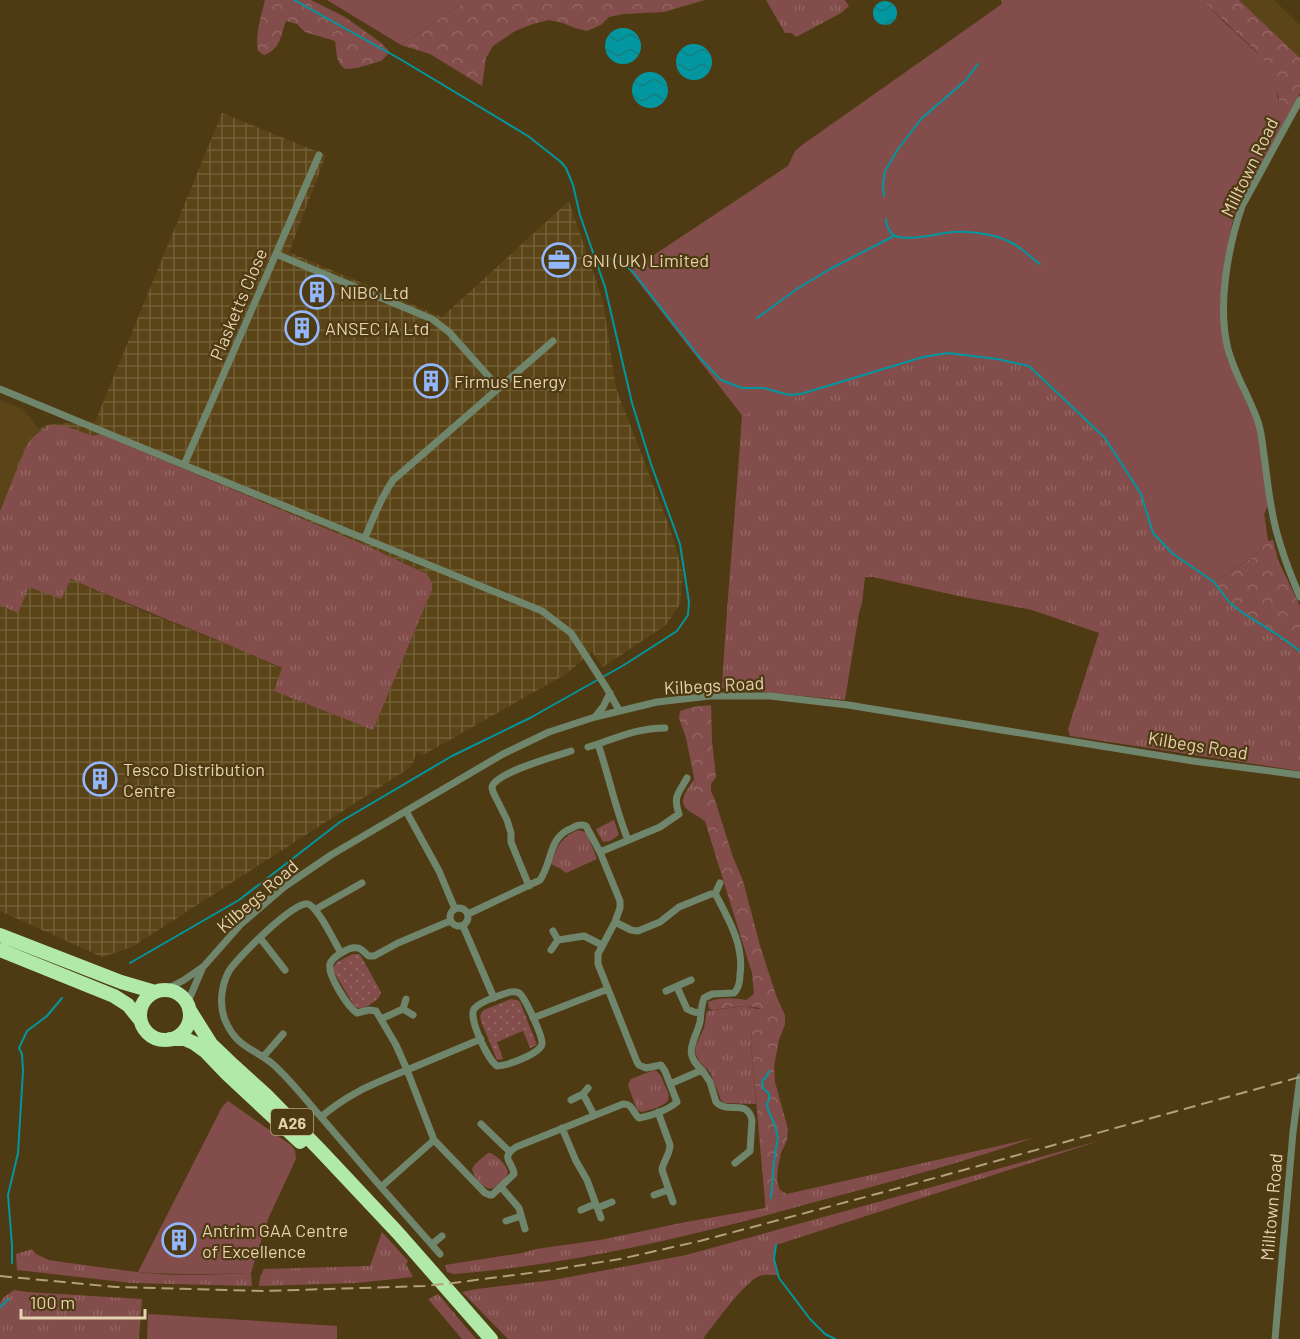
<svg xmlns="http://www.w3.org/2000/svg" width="1300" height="1339" font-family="Barlow,sans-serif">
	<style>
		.built { fill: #5b4518 }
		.industrial { fill: url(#industrial-grid) }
		.grass { fill: url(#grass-tufts) }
		.forest { fill: url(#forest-crowns) }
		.park { fill: url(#park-dots) }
		.garden { fill: #824d4b }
		.water { fill: url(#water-waves) }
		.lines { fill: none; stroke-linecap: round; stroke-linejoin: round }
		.stream { stroke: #0297a0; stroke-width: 2 }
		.street { stroke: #6f866d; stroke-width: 7 }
		.highway { stroke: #b0e9aa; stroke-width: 14 }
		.rail { stroke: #b4a17c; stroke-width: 2; stroke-dasharray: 12 6; stroke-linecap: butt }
		.labels { text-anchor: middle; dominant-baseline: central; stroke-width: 4.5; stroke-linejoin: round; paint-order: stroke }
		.shield { fill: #4e3b13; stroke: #b8a580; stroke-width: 1.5 }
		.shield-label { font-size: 16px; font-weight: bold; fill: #e6d2af }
		.street-label { font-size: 18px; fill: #e6d2af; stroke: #4e3b13 }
		.poi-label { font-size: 18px; fill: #e6d2af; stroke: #4e3b13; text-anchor: start }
	</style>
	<defs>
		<pattern id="industrial-grid" width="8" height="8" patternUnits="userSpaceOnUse" patternTransform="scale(1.5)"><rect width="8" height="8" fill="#5b4518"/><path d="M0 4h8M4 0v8" fill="none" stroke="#735f37"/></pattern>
		<pattern id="grass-tufts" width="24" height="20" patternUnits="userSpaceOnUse" patternTransform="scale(1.5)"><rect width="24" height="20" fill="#824d4b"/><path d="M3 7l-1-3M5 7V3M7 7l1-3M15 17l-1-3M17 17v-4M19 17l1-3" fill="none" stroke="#946662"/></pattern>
		<pattern id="forest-crowns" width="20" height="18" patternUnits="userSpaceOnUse" patternTransform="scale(1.5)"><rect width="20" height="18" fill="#824d4b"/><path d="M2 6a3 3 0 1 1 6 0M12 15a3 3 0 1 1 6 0" fill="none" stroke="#946662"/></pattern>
		<pattern id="park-dots" width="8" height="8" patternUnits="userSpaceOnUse" patternTransform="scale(1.5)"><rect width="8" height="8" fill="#824d4b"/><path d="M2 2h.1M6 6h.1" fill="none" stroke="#946662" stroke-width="1.8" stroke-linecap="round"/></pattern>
		<pattern id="water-waves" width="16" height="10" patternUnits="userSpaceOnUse" patternTransform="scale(1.5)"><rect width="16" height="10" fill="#0297a0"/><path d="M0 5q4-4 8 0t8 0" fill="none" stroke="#167d80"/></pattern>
	</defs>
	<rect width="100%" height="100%" fill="#4e3b13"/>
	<!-- built -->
	<path class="built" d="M1239 0H1274L1300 25V58Z
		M0 400 23 409 39 429 31 437 0 509Z"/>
	<!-- industrial -->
	<path class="industrial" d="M222 113 326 155 289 252 442 317 569 201 603 301 616 388 671 531 683 575 680 604 666 625 603 667 592 652 566 674 423 755 417 752 411 767 132 947 102 957 0 911V605L18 612 29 586 71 579 141 610 246 652 282 669 274 691 373 730 432 590V583L424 572 365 545 100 434 93 436 62 425 31 438 26 447 0 511 25 446 31 437 39 429 49 424 95 422Z"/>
	<!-- grass -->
	<path class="grass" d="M766 0H845L849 6 841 13 796 37 792 33H785Z
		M1001 0H1204L1285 120 1234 214 1224 264 1223 340 1227 359 1238 382 1262 467 1268 505 1264 514 1268 541 1214 582 1229 602 1300 654V771L1070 736 1068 729 1099 633 1032 610 963 597 873 577H865L862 603 859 613 845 700 722 688C727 596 736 506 742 415L630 271 788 166 1002 4Z
		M50 425H62L93 436 100 434 365 545 427 574 432 583V590L373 730 274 691 282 668C213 637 141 610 71 579L61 599 29 587 18 613 0 605V511L26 447C32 436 40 431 50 425Z
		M694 779 705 822C700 816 694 815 688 810 676 802 689 788 694 779Z
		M614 820 619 835 610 841 603 842 596 829Z
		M578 830 585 832 587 834 597 859 566 873 561 869 551 864C558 846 560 838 578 830Z
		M775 1002 778 1010 752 1030 751 1043 756 1104 724 1103 721 1100 710 1072 699 1061 695 1052 696 1045 704 1028 707 1011 745 1006 758 1009Z
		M654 1070C661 1073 662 1079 665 1086 667 1090 670 1095 668 1100 666 1106 647 1111 641 1112L637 1110 628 1085 631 1079Z
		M1033 1138C962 1163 889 1182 815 1202 697 1235 577 1264 454 1274L447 1272 445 1265 522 1253 536 1249 600 1240 686 1222 765 1208V1202L771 1198 787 1194Z
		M1102 1140 776 1245 774 1259 778 1275C772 1275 764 1274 759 1276 744 1283 714 1324 703 1339H508L462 1292 477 1289 553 1280 686 1255Z
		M488 1153H491C498 1157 506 1164 508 1172 506 1179 498 1187 490 1189 482 1186 474 1178 472 1169L475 1164Z
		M382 1232 408 1261 406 1264 413 1277 356 1283 259 1286 260 1277 264 1269 370 1266Z
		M32 1249 36 1254 49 1260C85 1265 122 1271 159 1274 190 1276 221 1274 251 1273L252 1286 132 1283 17 1270 16 1254Z
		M14 1290 28 1292 142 1299 139 1339H0V1303L3 1298Z
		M438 1294 476 1339H462L428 1299Z"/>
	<!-- forest -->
	<path class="forest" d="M265 0H311L345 17 380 42 390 52 381 61 357 68 345 69C335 62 337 52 335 41L305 32 297 24 286 21C280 36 282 48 264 55L258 51C255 33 261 17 265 0Z
		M467 0H705L664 12 624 14 609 17 601 25 587 31 575 28 563 23 549 20 533 24 515 31 493 46 486 58 482 86 430 54 401 45Z
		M1204 0H1239L1300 58V93L1285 120 1280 111 1278 95 1256 51 1206 4Z
		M1273 540 1278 560 1300 606V654L1229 602 1214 582 1253 557 1268 541Z
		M711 705 712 741 716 777 711 784V791L715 800 733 857 743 881 761 949 777 998 785 1015V1024L779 1040 774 1066 775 1082 788 1129 787 1140 781 1153 778 1167 777 1181 780 1190 787 1194 771 1198 765 1202 751 1043 752 1029 778 1010 775 1002C766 1013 755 1006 742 1006 733 1007 722 1009 713 1010L709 1009 708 1002C721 997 733 998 746 1000L754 994 752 973 699 802 686 738 679 718 680 711 693 707Z"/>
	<!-- park -->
	<path class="park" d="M353 954H359L361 956 381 992C380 1001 368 1005 361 1009L355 1007 332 969 337 962Z
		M511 999 517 1000 520 1002 537 1045 530 1048 523 1031 497 1042 503 1059 497 1060 481 1021C479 1015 481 1012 486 1009Z"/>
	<!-- garden -->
	<path class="garden" d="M327 0H467L401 45Z
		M1001 0H1204L1206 4C1216 13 1224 23 1234 31 1246 43 1261 54 1270 70 1278 85 1276 104 1285 120L1234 214 1224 264 1223 340 1227 359 1257 427 1268 505 1264 514 1268 541 1253 557 1214 582 1172 553 1153 533 1141 494 1124 467 1105 438 1029 366 988 357 947 353 925 356 742 415 630 271 788 166 795 151 802 145 1002 4Z
		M228 1101 291 1145 295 1150 296 1159 268 1219 251 1273C214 1274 176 1275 138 1272L222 1107Z
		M148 1314 337 1326V1339H147Z"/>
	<!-- water -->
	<path class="water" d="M873 13a12 12 0 1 1 24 0a12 12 0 1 1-24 0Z
		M605 46a18 18 0 1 1 36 0a18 18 0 1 1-36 0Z
		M676 62a18 18 0 1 1 36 0a18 18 0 1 1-36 0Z
		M632 90a18 18 0 1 1 36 0a18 18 0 1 1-36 0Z"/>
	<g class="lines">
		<!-- stream -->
		<path class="stream" d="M884 196 883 184 885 171 898 149 922 118 965 81 978 64
			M886 219C886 226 890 235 898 237 911 240 932 235 945 233 963 230 993 233 1010 242 1021 247 1030 257 1040 264
			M596 258C612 258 621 261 633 272L700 358 721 380 742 388H764L789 395 801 394 923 357 948 353 997 359 1029 366 1105 438 1141 494 1153 533 1172 553 1214 582 1229 602 1243 613 1278 635 1300 651
			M757 318 797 289 830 269 894 236
			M130 963 239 900 340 822 452 756 530 718 624 665 677 631 688 615 689 602 680 544 651 464 632 403 605 287 580 215 573 185 566 168 561 162 528 136 400 59 294 0
			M769 1071 766 1077 762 1081 763 1088 769 1094V1100L767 1103 768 1110 774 1123 778 1137 774 1161 771 1198
			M776 1245 774 1259 779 1278 810 1319 825 1334 835 1339
			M12 1263V1245L8 1195 18 1153 23 1071 22 1054 19 1048 27 1031 47 1016 62 998
			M0 1307 9 1299"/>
		<!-- street -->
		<path class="street" d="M1300 100 1242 206C1228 247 1217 306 1228 349 1235 376 1251 399 1259 425 1261 432 1262 440 1263 448 1266 469 1268 490 1272 511 1277 541 1288 569 1300 597
			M276 254 432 319 449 332 499 388
			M0 389 184 465 542 611 571 633 606 687 619 710
			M184 465 319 155
			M365 538C373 518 381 498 393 480L553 341
			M595 717 603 707 610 693
			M588 747 598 744
			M406 811 439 871 455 909
			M628 840C615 808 609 776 598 744 621 736 640 728 665 728
			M600 852 620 901V908L615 922
			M529 886 511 842V833L507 820 493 792C493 791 492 789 492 787 496 772 557 756 571 751
			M711 894H715L717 897C730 922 744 946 740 975 740 982 739 988 734 993L712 994 704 998C701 1006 701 1014 700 1022 695 1042 682 1052 702 1070L670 1084 665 1071 661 1065 646 1068 639 1065 637 1062 598 964V954L615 922 631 930 638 931 660 922 679 907Z
			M715 894 720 883
			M450 917a9 9 0 1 1 18 0a9 9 0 1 1-18 0Z
			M316 909 362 883
			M468 914 540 880C553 861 548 837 572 828 577 825 581 824 586 826L600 852 660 827 679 814C673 796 678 794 687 778
			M463 926 494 998
			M553 931 558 940 584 936 602 945
			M260 938 285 970
			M551 950 558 940
			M341 953C335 943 318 907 308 904 295 900 237 958 229 971 221 986 219 1005 225 1020 237 1049 255 1048 275 1066 292 1082 306 1100 321 1117 349 1093 373 1084 407 1070L396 1045 376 1011 369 1010 357 1013C348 1007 327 975 330 964 332 957 350 946 357 948 362 948 365 954 369 956H374L398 943 450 921
			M677 987 687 1009 694 1012 701 1013
			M165 990 184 980 204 966 241 924 284 887 331 855 503 754 549 732 595 717 657 702 710 696H770L848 705 1193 761 1300 775
			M666 991 691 980
			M510 992C513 992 516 991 519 993 525 997 543 1037 542 1044 540 1054 506 1066 497 1066 488 1060 468 1018 474 1009 480 1001 500 995 510 992Z
			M187 1004 202 969
			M403 1009 406 999
			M533 1018 608 989
			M381 1019 403 1009 413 1015
			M263 1057 283 1034
			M702 1070 710 1082 716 1102C728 1115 747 1098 752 1120L750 1151 735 1163
			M583 1094 594 1115
			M571 1100 583 1094 588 1088
			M658 1112 670 1145C670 1155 663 1161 662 1170L673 1202
			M321 1117 381 1187
			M481 1124 510 1152
			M562 1128 576 1161 587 1180 601 1218
			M434 1140 407 1070 481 1039
			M501 1187 519 1208 525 1229
			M654 1195 668 1190
			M597 1208 612 1202
			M581 1210 595 1204
			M506 1221 521 1216
			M432 1244 442 1236
			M440 1254 381 1187 434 1140 485 1193 490 1195H492L514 1174C513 1161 499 1159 516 1147L623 1104C632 1103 633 1113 639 1118 651 1116 668 1110 677 1102L670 1084
			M1275 1339 1293 1132 1300 1077"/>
		<!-- highway -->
		<path class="highway" d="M0 935 121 982 155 992
			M0 950 114 996 128 1005 140 1020
			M140 1015a25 25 0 1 1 50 0a25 25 0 1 1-50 0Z
			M189 1009 211 1044 234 1066 266 1095 320 1150 398 1233 491 1339
			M170 1039H185L194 1043 205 1051 227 1074 300 1142"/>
		<!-- rail -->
		<path class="rail" d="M0 1276 116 1287 265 1291 425 1286 453 1283 545 1271 620 1259 700 1241 884 1192 1300 1077"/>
	</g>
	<!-- icons -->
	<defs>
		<g id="office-ring" transform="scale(1.725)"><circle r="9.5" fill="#4e3b13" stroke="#92b7fd" stroke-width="1.5"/><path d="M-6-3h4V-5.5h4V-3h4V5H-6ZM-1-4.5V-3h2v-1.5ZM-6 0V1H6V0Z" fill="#92b7fd"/></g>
		<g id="building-ring" transform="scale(1.725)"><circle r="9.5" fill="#4e3b13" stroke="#92b7fd" stroke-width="1.5"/><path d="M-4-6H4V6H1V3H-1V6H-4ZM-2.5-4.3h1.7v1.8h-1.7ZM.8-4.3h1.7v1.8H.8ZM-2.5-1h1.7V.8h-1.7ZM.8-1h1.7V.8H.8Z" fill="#92b7fd"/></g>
	</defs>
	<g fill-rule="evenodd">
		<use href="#office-ring" x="559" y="260"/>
		<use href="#building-ring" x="317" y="292"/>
		<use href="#building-ring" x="302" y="328"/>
		<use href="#building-ring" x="431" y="381"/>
		<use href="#building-ring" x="100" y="779"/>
		<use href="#building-ring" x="179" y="1240"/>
	</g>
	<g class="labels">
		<!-- shield labels -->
		<rect class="shield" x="271" y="1109" width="42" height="26" rx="4.5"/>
		<g class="shield-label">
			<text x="292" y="1122">A26</text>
		</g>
		<!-- street labels -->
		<g class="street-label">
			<text transform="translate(1249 167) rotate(-64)">Milltown Road</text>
			<text transform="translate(238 304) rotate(-67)">Plasketts Close</text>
			<text transform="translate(714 685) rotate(-3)">Kilbegs Road</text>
			<text transform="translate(1198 745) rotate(9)">Kilbegs Road</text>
			<text transform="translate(257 896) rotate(-41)">Kilbegs Road</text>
			<text transform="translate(1271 1207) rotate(-85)">Milltown Road</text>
		</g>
		<!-- poi labels -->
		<g class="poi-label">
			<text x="582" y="260">GNI (UK) Limited</text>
			<text x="340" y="292">NIBC Ltd</text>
			<text x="325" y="328">ANSEC IA Ltd</text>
			<text x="454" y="381">Firmus Energy</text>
			<text x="123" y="769">Tesco Distribution<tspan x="123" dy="21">Centre</tspan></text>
			<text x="202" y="1230">Antrim GAA Centre<tspan x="202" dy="21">of Excellence</tspan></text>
		</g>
	</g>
	<!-- scale -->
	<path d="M21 1309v9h124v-9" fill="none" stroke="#e6d2af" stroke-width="3"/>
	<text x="30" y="1309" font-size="18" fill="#e6d2af" stroke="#4e3b13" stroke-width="4.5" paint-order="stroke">100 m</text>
</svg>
